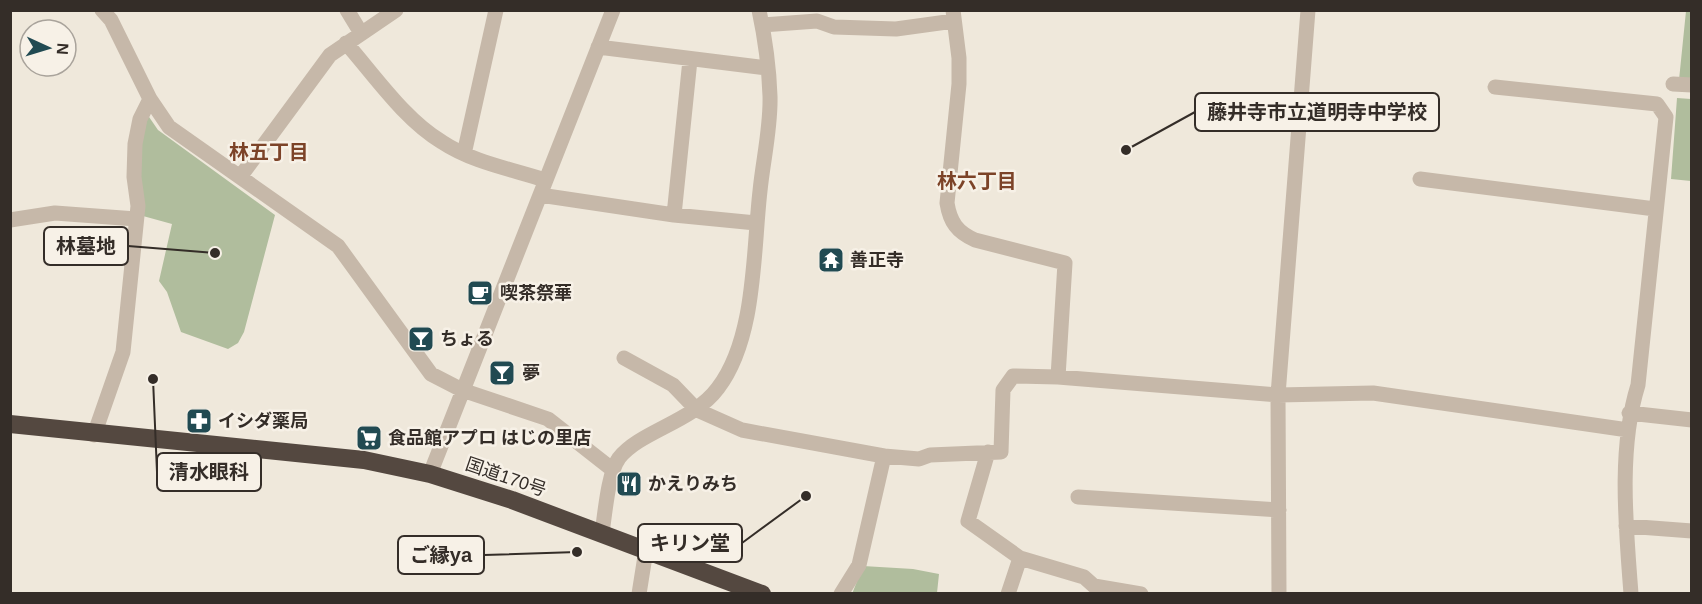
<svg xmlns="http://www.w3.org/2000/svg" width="1702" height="604" font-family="Helvetica,'Noto Sans JP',sans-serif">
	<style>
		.green { fill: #b0bd9d }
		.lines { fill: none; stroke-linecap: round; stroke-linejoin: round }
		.minor { stroke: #c6b8a9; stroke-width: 15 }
		.highway { stroke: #544840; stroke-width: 18 }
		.labels { text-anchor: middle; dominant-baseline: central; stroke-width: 5; stroke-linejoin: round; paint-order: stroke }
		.poi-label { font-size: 18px; font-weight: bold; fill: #342d28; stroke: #f7f1e7; text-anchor: start }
		.street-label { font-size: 18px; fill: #342d28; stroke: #f7f1e7 }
		.neighbourhood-label { font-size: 20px; font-weight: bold; fill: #7c4328; stroke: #f7f1e7 }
		.leader { fill: none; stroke: #342d28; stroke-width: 2 }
		.callout-dot { fill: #342d28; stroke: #f7f1e7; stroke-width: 2 }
		.callout { fill: #f7f1e7; stroke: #342d28; stroke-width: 2 }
		.callout-label { font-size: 20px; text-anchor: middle; font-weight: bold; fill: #342d28 }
	</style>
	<rect width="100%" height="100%" fill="#efe8db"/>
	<!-- green -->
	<path class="green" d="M1686 11H1691V81L1679 80Z
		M1677 98 1691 99V181L1671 179Z
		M147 114 158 130 275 215 244 332 238 343 228 349 181 332 167 292 159 281 172 224 143 216 139 154Z
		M863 566 913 569 939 574 937 593 852 594Z"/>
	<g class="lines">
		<!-- minor -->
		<path class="minor" d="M102 10 111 20 150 99 169 127 338 246 431 374 462 390 548 419 613 470
			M347 10 361 33
			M953 10 959 58V84L947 203C950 222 957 232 975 240L1065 263 1058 377 1278 395 1373 393 1628 430
			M762 25 817 21 834 27 896 29 954 21
			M346 43C375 76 404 119 442 142 472 162 511 169 545 180
			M598 47 767 68
			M1673 84 1692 85
			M1495 87 1657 104 1666 117 1638 385C1618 449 1626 527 1631 594
			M464 154 496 10
			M240 177 330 55 396 10
			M1420 179 1655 209
			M540 195 674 215 756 223
			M674 215 690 60
			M10 220 55 213 136 219
			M624 358 673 385 697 410 742 430 884 456
			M1629 413 1692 420
			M94 435 123 352 138 206 134 177 135 144 140 119 150 99
			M988 452 968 521 1020 558 1084 577 1094 586 1141 594
			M430 474 613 10
			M1078 497 1279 510
			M1626 526 1692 531
			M602 533C605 514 608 473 619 458 640 431 693 422 718 388 756 338 753 252 760 191 763 160 771 127 770 96 769 68 765 38 759 10
			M639 594 646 550
			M841 594 859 565 884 456 919 459 930 455 1001 452 1003 390 1013 376 1058 377
			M1008 594 1020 558
			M1279 594 1278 395 1308 10"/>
		<!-- highway -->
		<path class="highway" d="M10 424 364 460 430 474 512 500 762 594"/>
	</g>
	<!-- icons -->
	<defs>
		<g id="temple-square" transform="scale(1.35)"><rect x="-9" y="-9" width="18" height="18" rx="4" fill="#214a52" stroke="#f7f1e7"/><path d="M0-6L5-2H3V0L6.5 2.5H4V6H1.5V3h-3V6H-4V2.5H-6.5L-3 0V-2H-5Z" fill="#fff"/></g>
		<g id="cafe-square" transform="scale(1.35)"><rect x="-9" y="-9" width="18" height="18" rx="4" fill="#214a52" stroke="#f7f1e7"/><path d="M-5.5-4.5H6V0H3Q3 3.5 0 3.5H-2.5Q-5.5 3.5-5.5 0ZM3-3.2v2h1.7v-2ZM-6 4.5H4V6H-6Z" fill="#fff"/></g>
		<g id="bar-square" transform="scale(1.35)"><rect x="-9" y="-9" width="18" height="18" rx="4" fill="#214a52" stroke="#f7f1e7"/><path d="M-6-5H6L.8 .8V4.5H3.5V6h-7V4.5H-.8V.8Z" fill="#fff"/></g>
		<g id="pharmacy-square" transform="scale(1.35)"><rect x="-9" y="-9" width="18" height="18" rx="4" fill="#214a52" stroke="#f7f1e7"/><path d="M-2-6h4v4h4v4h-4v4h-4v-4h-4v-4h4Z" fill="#fff"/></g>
		<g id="supermarket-square" transform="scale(1.35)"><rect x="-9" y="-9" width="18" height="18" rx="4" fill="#214a52" stroke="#f7f1e7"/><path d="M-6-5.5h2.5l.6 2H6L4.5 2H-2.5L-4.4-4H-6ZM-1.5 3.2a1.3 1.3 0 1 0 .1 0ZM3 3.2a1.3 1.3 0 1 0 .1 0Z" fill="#fff"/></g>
		<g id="restaurant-square" transform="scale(1.35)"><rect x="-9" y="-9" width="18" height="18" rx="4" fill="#214a52" stroke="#f7f1e7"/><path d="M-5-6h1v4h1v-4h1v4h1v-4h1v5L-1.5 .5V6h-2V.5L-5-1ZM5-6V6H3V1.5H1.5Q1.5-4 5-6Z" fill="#fff"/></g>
	</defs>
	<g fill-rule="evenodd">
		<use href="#temple-square" x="831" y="260"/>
		<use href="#cafe-square" x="480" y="293"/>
		<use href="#bar-square" x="421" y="339"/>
		<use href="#bar-square" x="502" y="373"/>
		<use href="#pharmacy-square" x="199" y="421"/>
		<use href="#supermarket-square" x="369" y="438"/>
		<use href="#restaurant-square" x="629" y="484"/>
	</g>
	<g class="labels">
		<!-- poi labels -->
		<g class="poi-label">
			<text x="850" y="260">善正寺</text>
			<text x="500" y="293">喫茶祭華</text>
			<text x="440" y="339">ちょる</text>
			<text x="522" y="373">夢</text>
			<text x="218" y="421">イシダ薬局</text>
			<text x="388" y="438">食品館アプロ はじの里店</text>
			<text x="648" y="484">かえりみち</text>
		</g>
		<!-- street labels -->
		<g class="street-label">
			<text transform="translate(506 477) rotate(19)">国道170号</text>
		</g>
		<!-- neighbourhood labels -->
		<g class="neighbourhood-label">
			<text x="269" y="152">林五丁目</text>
			<text x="977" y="181">林六丁目</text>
		</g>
	</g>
	<!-- callouts -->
	<path class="leader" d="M1126 150L1195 112M215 253L128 246M153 379L157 472M806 496L742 543M577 552L484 555"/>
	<g class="callout-dot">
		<circle cx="1126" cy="150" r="6"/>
		<circle cx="215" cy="253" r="6"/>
		<circle cx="153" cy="379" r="6"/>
		<circle cx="806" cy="496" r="6"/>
		<circle cx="577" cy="552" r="6"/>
	</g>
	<g class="callout">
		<rect x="1195" y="93" width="244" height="38" rx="6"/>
		<rect x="44" y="227" width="84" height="38" rx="6"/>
		<rect x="157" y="453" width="104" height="38" rx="6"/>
		<rect x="638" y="524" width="104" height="38" rx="6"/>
		<rect x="398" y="536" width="86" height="38" rx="6"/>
	</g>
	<g class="callout-label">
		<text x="1317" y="119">藤井寺市立道明寺中学校</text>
		<text x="86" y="253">林墓地</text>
		<text x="209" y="479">清水眼科</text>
		<text x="690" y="550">キリン堂</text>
		<text x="441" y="562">ご縁ya</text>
	</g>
	<!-- border -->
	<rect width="1702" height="604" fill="none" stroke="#342d28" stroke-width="24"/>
	<!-- north arrow -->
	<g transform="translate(48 48) rotate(94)"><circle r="28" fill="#f7f1e7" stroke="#a9a39b" stroke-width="1.5"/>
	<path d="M0-4.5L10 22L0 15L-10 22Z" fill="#214a52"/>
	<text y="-9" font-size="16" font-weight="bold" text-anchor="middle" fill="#342d28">N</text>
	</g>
</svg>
